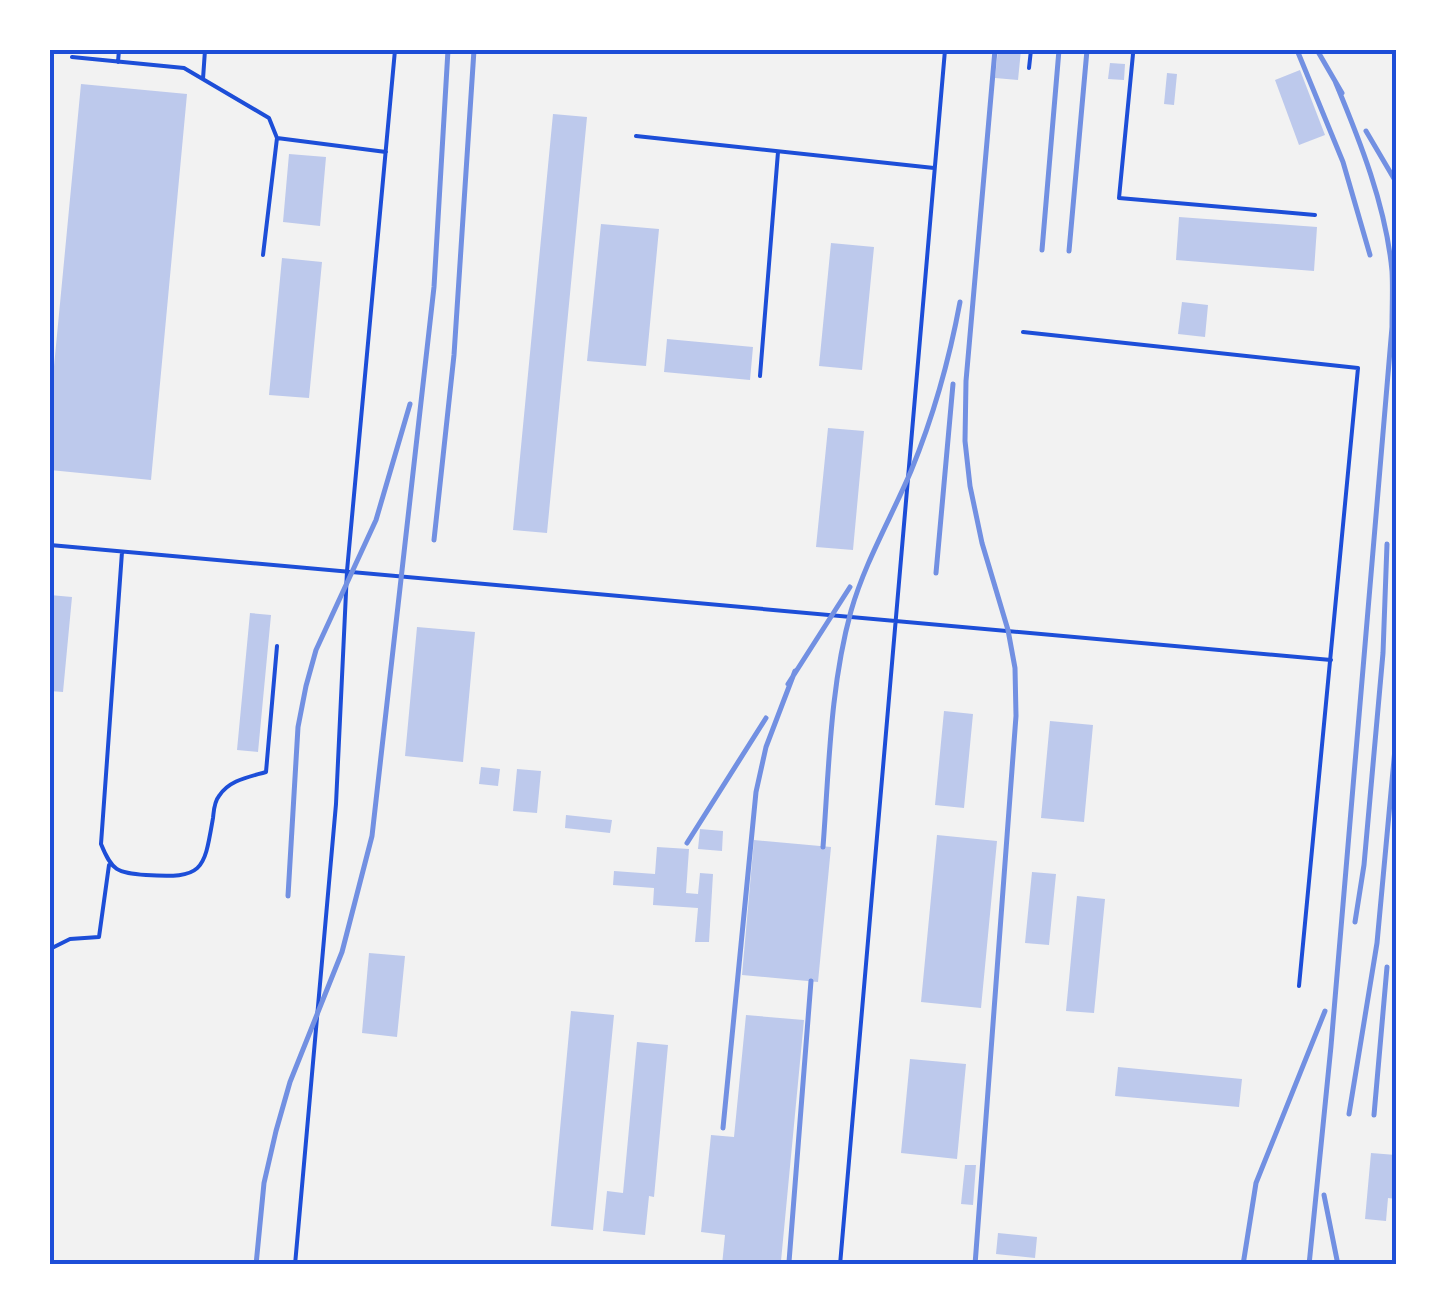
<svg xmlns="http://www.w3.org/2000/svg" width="1446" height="1315" font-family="Inter,sans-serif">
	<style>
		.building { fill: #bdc9ec }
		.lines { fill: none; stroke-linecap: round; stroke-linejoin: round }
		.service { stroke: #1d4ed8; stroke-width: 4 }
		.rail { stroke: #7290e2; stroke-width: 5 }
		.neatline { fill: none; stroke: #1d4ed8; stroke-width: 4 }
	</style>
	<rect width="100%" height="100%" fill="#f2f2f2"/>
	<!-- building -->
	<path class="building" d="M998 50H1021L1018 80 995 78Z
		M1110 63 1125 64 1124 80 1108 79Z
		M1300 70 1325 135 1299 145 1275 80Z
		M1167 73 1177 74 1174 105 1164 104Z
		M81 84 187 94 151 480 50 470V408Z
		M553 114 587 117 547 533 513 530Z
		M289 154 326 157 320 226 283 222Z
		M1179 217 1317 227 1314 271 1176 260Z
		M601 224 659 229 646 366 587 361Z
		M831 243 874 247 862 370 819 366Z
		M282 258 322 262 309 398 269 395Z
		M1182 302 1208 305 1205 337 1178 334Z
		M667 339 753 347 750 380 664 372Z
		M828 428 864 431 853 550 816 547Z
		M50 595 72 597 63 692 50 691Z
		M250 613 271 615 258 752 237 750Z
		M417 627 475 632 463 762 405 756Z
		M944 711 973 714 964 808 935 805Z
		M1050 721 1093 725 1084 822 1041 818Z
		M481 767 500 769 498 786 479 784Z
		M517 769 541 771 537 813 513 811Z
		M566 815 612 820 610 833 565 828Z
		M700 829 723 831 722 851 698 849Z
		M937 835 997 841 981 1008 921 1002Z
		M754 840 831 847 818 982 742 975Z
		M657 847 689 849 686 893 698 894 700 873 713 874 709 942H695L698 908 653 905 654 888 613 885 614 871 655 874Z
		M1032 872 1056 874 1049 945 1025 943Z
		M1077 896 1105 899 1094 1013 1066 1011Z
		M369 953 405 956 397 1037 362 1033Z
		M571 1011 614 1015 593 1230 551 1226Z
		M746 1015 804 1020 781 1261 790 1262V1265H722L725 1235 701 1232 711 1135 734 1137Z
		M637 1042 668 1045 654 1197 649 1196 645 1235 603 1231 607 1191 623 1193Z
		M910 1059 966 1064 957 1159 901 1153Z
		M1118 1067 1242 1079 1239 1107 1115 1096Z
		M1371 1153 1396 1155V1199L1388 1198 1386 1221 1365 1219Z
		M965 1165H976L973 1205 961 1204Z
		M998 1233 1037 1237 1035 1258 996 1254Z"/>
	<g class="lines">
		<!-- service -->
		<path class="service" d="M1131 50 1133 54 1119 198 1315 215
			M72 57 184 68 269 118 277 138 263 255
			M118 62 119 50
			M1029 68 1031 50
			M203 79 205 50
			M636 136 934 168
			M277 138 386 152
			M1023 332 1358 368 1299 986
			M760 376 778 152
			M50 545 1331 660
			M122 552 101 844C112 871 117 873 146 875 204 879 204 870 213 818 214 810 214 802 219 796 229 780 249 777 266 772L277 646
			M50 949 70 939 99 937 109 865
			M295 1265 336 804 347 571 395 50
			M840 1265 945 50"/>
		<!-- rail -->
		<path class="rail" d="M1297 50 1343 162 1370 255
			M1317 50 1342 93
			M1366 131 1396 182
			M1042 250 1059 50
			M1069 251 1087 50
			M434 540 454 355 474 50
			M936 573 953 384
			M788 684 850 587
			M687 843 766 718
			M823 847C829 769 830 687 851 611 865 562 891 518 911 471 934 415 949 361 960 302
			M288 896 298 727 306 686 316 650 376 520 410 404
			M1355 922 1364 865 1383 653 1387 544
			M1349 1114 1377 943 1396 738
			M1374 1115 1387 967
			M723 1128 756 792 766 747 795 671
			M1324 1195 1338 1265
			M789 1262 811 981
			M256 1265 264 1183 276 1131 290 1082 342 952 372 836 434 287 448 50
			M975 1265 1016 716 1015 668 1008 630 982 543 970 486 965 441 966 381 995 50
			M1243 1265 1256 1183 1325 1011
			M1309 1265 1331 1046 1392 327C1392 308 1393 289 1392 271 1386 206 1360 141 1335 81"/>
	</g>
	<!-- border -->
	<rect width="1446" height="1315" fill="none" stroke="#ffffff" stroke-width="105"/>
	<rect x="52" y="52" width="1342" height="1210" class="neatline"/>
</svg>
